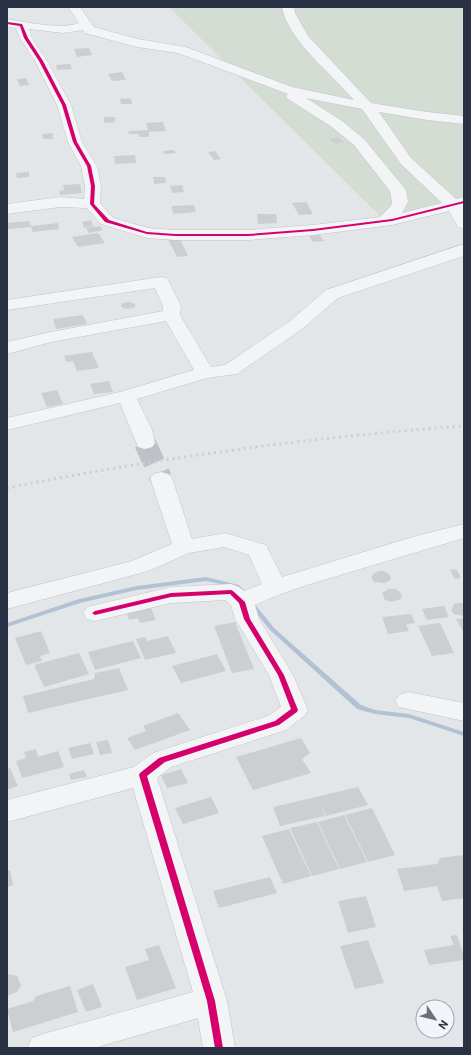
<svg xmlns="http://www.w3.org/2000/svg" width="471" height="1055" font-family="Roboto,sans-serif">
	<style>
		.green { fill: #d4ddd4 }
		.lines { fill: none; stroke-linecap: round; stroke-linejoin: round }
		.stream { fill: #b1c2d5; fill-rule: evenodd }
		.building { fill: #ccced1 }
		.minor-tunnel { stroke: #bec2c8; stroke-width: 22; stroke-dasharray: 22 11; stroke-linecap: butt }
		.minor-casing { stroke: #c1c4c7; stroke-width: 1 }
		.minor { fill: #f3f4f6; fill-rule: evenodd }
		.rail { stroke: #ccced1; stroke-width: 3; stroke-dasharray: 2 4; stroke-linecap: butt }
		.cycleway-casing { stroke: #f1f4f8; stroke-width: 2 }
		.cycleway { fill: #d6006c; fill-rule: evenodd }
	</style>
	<rect width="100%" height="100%" fill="#e3e6e9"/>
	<!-- green -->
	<path class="green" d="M169 7H464V204L384 220Z"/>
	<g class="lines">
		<!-- stream -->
		<path class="stream" d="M206 577 239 585 245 591 242 593 240 592 235 587 206 581 137 590 80 603 7 627V623L79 599 137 586Z
			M252 602 254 603 274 628 361 705 375 710 409 714 464 732V736L409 718 375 714 357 709 270 630 250 605 249 604Z"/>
	</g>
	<!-- building -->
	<path class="building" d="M89 48 92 55 77 57 74 49Z
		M70 64 72 69 57 70 56 65Z
		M122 72 126 80 112 81 108 74Z
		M26 78 29 85 20 86 17 79Z
		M131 98 132 104H121L120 99Z
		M104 117H115V122L104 123Z
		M163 122 166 131 149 132V137H139V134H129L128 131 148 130 146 123Z
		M53 133V139H43L42 134Z
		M338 137 344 142 336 144 329 139Z
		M174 150 176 153 164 154 163 151Z
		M215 151 221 159 214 160 208 152Z
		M135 155 136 163 115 164 114 156Z
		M29 172V177L17 178 16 173Z
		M153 177H165L166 183 154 184Z
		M80 184 82 193 60 195 59 191 64 190 63 185Z
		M182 185 184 192 172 193 170 186Z
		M306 202 313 214 299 215 292 203Z
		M194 205 196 212 173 214 172 206Z
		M257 214H276L277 223 258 224Z
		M91 220 93 226 84 228 82 222Z
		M29 221 31 226 58 223 59 229 33 232 31 227 8 229 7 223Z
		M100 226 103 230 89 233 86 228Z
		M98 233 105 243 78 247 72 237Z
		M320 235 324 241 313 242 309 236Z
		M179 237 188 256 177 257 168 239Z
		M129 302 135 304V307L127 309 121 307 122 303Z
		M83 315 87 324 56 329 53 319Z
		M92 352 99 368 77 371 73 361 66 362 64 356Z
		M109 381 113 392 94 394 90 384Z
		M57 390 63 404 47 407 41 393Z
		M456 569 461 578 455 579 450 570Z
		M378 571H384L389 574 391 578 389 581 384 583 374 582 371 576Z
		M389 589H395L400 592 402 595 401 599 392 602 385 600 382 593Z
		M460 603H464V616L454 614 451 610 454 604Z
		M444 606 449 617 427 620 422 609Z
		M151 608 156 620 140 623 138 618 129 620 127 613Z
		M411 614 415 623 406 624 409 631 388 634 382 617Z
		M464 618V633L456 619Z
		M235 622 254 669 232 673 214 626Z
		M440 623 454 653 432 656 418 626Z
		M41 631 50 653 40 656 42 661 26 665 15 638Z
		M168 636 176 653 145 660 136 639 145 637 147 641Z
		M133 641 141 658 95 670 88 652Z
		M79 653 89 674 44 687 34 665Z
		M217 654 226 671 181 683 172 666Z
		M119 668 128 690 28 713 23 696 94 679 95 673Z
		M178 713 190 730 135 750 127 738 146 731 143 726Z
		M301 738 310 753 302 759 311 773 253 790 236 757Z
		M108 740 112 753 100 755 96 742Z
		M90 743 94 754 72 759 68 748Z
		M36 749 38 757 58 751 64 767 22 778 16 761 26 758 24 752Z
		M10 768 18 786 7 790V769Z
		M181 769 188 783 167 788 161 775Z
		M84 770 87 777 71 780 69 774Z
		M358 787 368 805 326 816 320 802 325 816 280 826 273 807Z
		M211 797 219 813 183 824 175 808Z
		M372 808 395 855 368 862 345 815Z
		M344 815 367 862 340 869 318 822Z
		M317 822 339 869 312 876 290 828Z
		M289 829 311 876 283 884 262 836Z
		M464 855V898L442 901 437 886 404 891 397 869 437 864 440 858Z
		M10 870 13 885 7 887V871Z
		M270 877 277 893 219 908 213 891Z
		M366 896 376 927 348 933 338 901Z
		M457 935 464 956V960L429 965 424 950 454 945 450 936Z
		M368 940 384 983 355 989 340 946Z
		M159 945 176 988 137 1000 125 967 149 960 145 949Z
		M7 974 17 976 21 985 17 992 7 996Z
		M93 984 102 1007 86 1012 77 990Z
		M70 986 78 1012 13 1032 7 1009 33 1001 36 996Z"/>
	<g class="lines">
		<!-- minor-tunnel -->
		<path class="minor-tunnel" d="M145 443 161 478"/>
		<!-- minor casing -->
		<g class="minor-casing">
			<path id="minor" d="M68 7H80L94 27 138 39 186 47 292 87 354 100C333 75 287 39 282 7H294L295 13 308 36 371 103 427 112 464 116V124L427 120 379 112 411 158 456 199 464 197V207H463L464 210V229L458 227 449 211 392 225 313 235 248 240H175L147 238 101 224 87 208 60 207 7 214V204L60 197 84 199 85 186 81 166 68 142 57 105 35 61 20 38 16 28 7 27V19C27 22 60 30 79 23ZM29 29 63 33 83 30 85 33 137 47 178 53 288 94 286 96 288 99 332 127 354 145 390 191 392 202 391 206 380 217 313 225 248 230H175L148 228 113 218 100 203 101 186 97 166 82 142 71 105 47 61 32 38ZM306 98 362 109 401 164 442 203 402 213 408 202 406 190 364 139 342 121Z
				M464 244V256L338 298 302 329 237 374 207 378 137 399 152 430 155 443 152 447 145 449 138 447 120 403 7 430V418L120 392 194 370 166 321 51 342 7 354V342L51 332 163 311V306L155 288 7 310V300L161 277 167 278 181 306 180 315 211 367 225 365 290 321 326 290Z
				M161 472 168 474 172 478 192 539 225 533 266 545 282 577 416 536 464 524V538L307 585 278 595 255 605 259 619 293 675 308 710 304 716 286 730 171 767 157 778 227 1001 235 1048H203L198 1018 94 1048H27L32 1038 43 1034 193 992 133 788 7 822V800L134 767 153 753 268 716 281 707 269 675 235 619 231 605 225 600 171 603 95 621 87 619 83 613 87 607 171 587 231 584 239 587 244 591 262 584 249 555 224 547 189 553 148 571 7 609V593L132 561 172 544 150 478 154 474Z
				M408 692 464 703V721L399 707 395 701 399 695Z"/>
		</g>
		<!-- minor -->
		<use href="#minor" class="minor"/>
		<!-- rail -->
		<path class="rail" d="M7 488C158 458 310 437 464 426"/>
		<!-- cycleway casing -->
		<g class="cycleway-casing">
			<path id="cycleway" d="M7 22 22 24 28 38 43 61 66 105 77 142 91 166 95 186 94 204 109 220 147 232 175 234H248L313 229 392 219 464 201V203L392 221 313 231 248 236H175L147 234 105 222 90 204 91 186 87 166 73 142 62 105 39 61 24 38 20 26 7 24Z
				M231 590 233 591 245 602 250 619 284 675 298 710 297 712 279 725 165 762 147 776 215 1001 223 1048H215L207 1001 139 775 140 773 159 758 275 721 291 709 278 675 244 619 239 603 230 594 171 597 95 615 92 613 95 611 171 593Z"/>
		</g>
		<!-- cycleway -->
		<use href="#cycleway" class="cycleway"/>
	</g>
	<!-- border -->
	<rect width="471" height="1055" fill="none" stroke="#293244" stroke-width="16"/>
	<!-- north arrow -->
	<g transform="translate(435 1019) rotate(125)"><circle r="19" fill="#f1f4f8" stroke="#a1a6b0"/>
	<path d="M0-3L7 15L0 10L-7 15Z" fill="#6a717e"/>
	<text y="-6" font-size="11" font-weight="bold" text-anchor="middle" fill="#293244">N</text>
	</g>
</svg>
